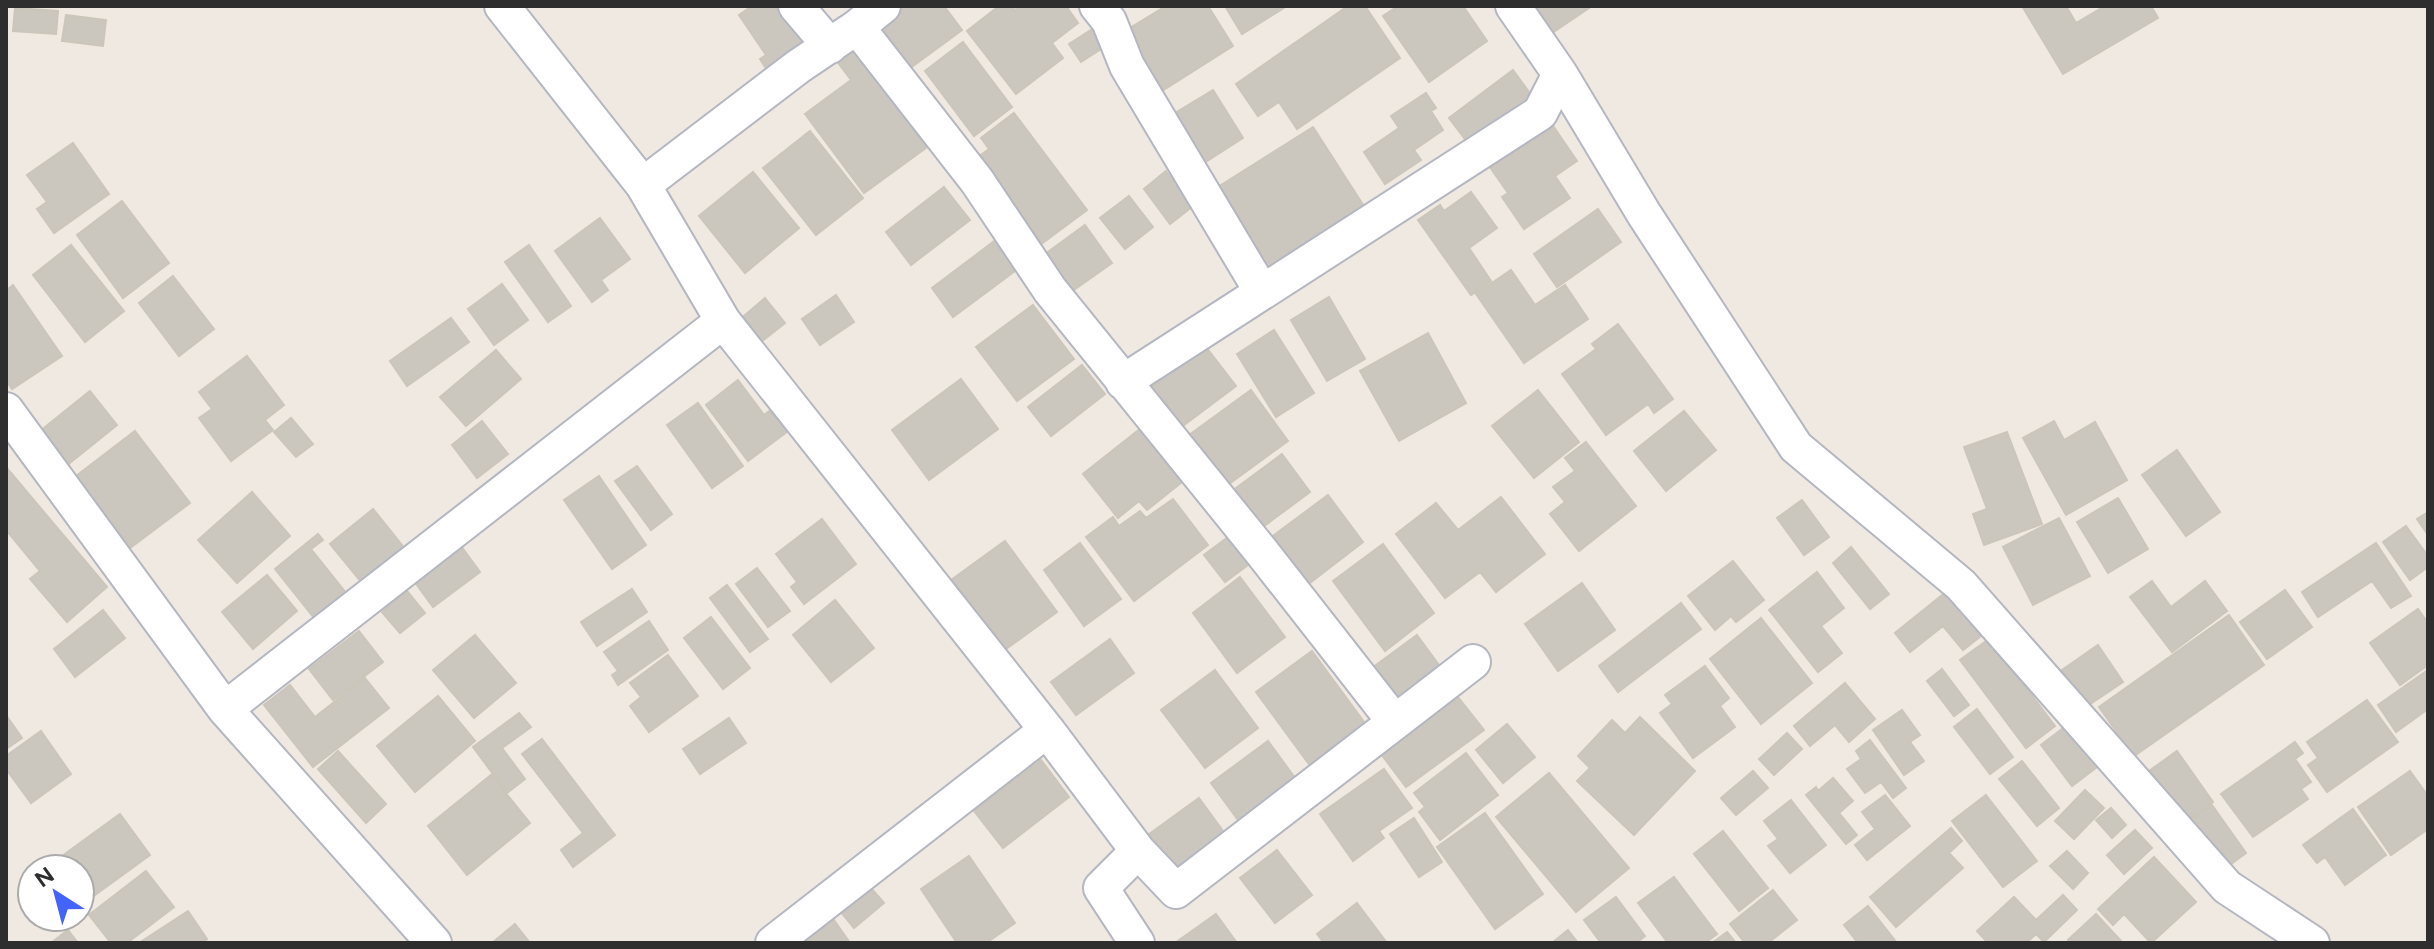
<svg xmlns="http://www.w3.org/2000/svg" width="2434" height="949" font-family="Figtree,sans-serif">
	<style>
		.building { fill: #cbc7bf; stroke: #cbc5ba; stroke-width: 2 }
		.lines { fill: none; stroke-linecap: round; stroke-linejoin: round }
		.street-casing { stroke: #b4b7c1; stroke-width: 38 }
		.street { stroke: #fff; stroke-width: 34 }
	</style>
	<rect width="100%" height="100%" fill="#efe9e1"/>
	<!-- building -->
	<path class="building" d="M752 6H790L811 37 795 48 802 58 772 78 760 59 766 55 739 15Z
		M903 6H944L962 30 902 74 870 31Z
		M999 6H1012L1015 10 1021 6H1066L1078 23 1052 43 1063 58 1016 94 967 31Z
		M1166 6H1208L1233 46 1157 94 1120 34Z
		M1225 6H1283L1284 8 1242 34Z
		M1348 6H1365L1400 58 1297 129 1279 102 1258 116 1236 84Z
		M1398 6H1463L1487 41 1429 82 1383 16Z
		M1520 6H1592L1543 39Z
		M2022 6H2066L2076 23 2105 6H2151L2158 18 2063 74Z
		M15 8 58 11 56 34 13 31Z
		M66 15 106 20 103 46 62 41Z
		M1100 24 1112 42 1081 62 1069 44Z
		M860 42 934 142 864 193 805 114 851 80 836 60Z
		M963 42 1012 107 974 136 925 71Z
		M1513 70 1537 103 1474 151 1449 118Z
		M1213 90 1243 138 1196 168 1165 119Z
		M1426 93 1436 108 1431 111 1443 130 1414 150 1421 160 1385 184 1364 152 1399 128 1391 116Z
		M1014 113 1087 210 1040 245 969 164 989 149 981 138Z
		M1547 117 1577 161 1555 176 1570 198 1524 229 1502 197 1508 193 1485 160Z
		M1313 127 1367 211 1263 277 1210 192Z
		M810 131 863 198 816 235 763 168Z
		M73 143 109 194 54 233 37 209 47 202 27 175Z
		M1166 171 1193 206 1170 224 1144 189Z
		M753 172 799 228 745 273 699 216Z
		M944 187 970 220 911 265 886 232Z
		M1471 192 1497 228 1469 248 1491 281 1471 295 1418 220 1440 205 1444 211Z
		M1129 196 1153 227 1125 249 1100 218Z
		M122 201 169 263 123 298 77 235Z
		M1598 209 1621 242 1557 287 1534 254Z
		M600 218 630 259 601 280 608 290 592 302 555 251Z
		M1085 225 1112 263 1068 294 1041 257Z
		M997 239 1019 268 953 317 932 288Z
		M71 245 124 311 85 342 33 275Z
		M529 245 571 306 548 322 505 262Z
		M1511 270 1535 305 1565 285 1588 319 1524 363 1476 294Z
		M173 276 214 329 179 356 139 303Z
		M502 284 528 320 494 345 468 309Z
		M13 285 62 356 12 389 6 380V291Z
		M836 295 854 322 820 345 802 319Z
		M1329 297 1365 359 1327 381 1291 320Z
		M765 298 785 323 756 346 737 322Z
		M1033 305 1074 359 1017 401 976 347Z
		M451 318 469 342 407 386 390 361Z
		M1618 324 1673 399 1654 413 1648 404 1606 435 1562 374 1596 349 1592 344Z
		M1274 330 1314 393 1276 417 1237 354Z
		M1428 333 1466 403 1399 441 1360 371Z
		M1206 347 1236 386 1176 431 1146 391Z
		M496 350 521 379 466 426 440 397Z
		M247 356 284 405 265 420 273 430 231 461 199 418 212 409 199 392Z
		M1082 365 1105 394 1051 436 1028 407Z
		M961 379 998 429 929 480 892 430Z
		M738 380 764 415 776 406 792 428 748 461 706 405Z
		M1251 390 1288 441 1222 489 1185 438Z
		M1538 390 1579 442 1534 478 1492 426Z
		M90 391 117 425 61 470 34 436Z
		M698 403 743 466 712 488 667 425Z
		M1684 411 1716 450 1666 491 1634 451Z
		M291 418 313 444 296 457 274 432Z
		M482 421 508 454 477 478 452 445Z
		M2054 421 2064 440 2095 422 2127 480 2066 515 2023 438Z
		M1145 425 1187 478 1147 510 1139 501 1118 518 1083 474Z
		M135 431 190 503 122 554 67 483Z
		M2007 432 2042 524 1984 545 1973 514 1987 509 1964 447Z
		M1586 442 1636 506 1579 551 1550 514 1565 502 1553 487 1575 471 1565 458Z
		M2177 450 2220 512 2186 536 2142 475Z
		M1282 454 1310 492 1256 532 1228 494Z
		M637 466 672 514 651 530 615 481Z
		M6 467 107 587 67 622 30 579 40 571 6 530Z
		M599 476 646 545 612 569 564 500Z
		M252 492 290 536 237 583 198 540Z
		M1328 495 1363 542 1302 589 1266 541Z
		M1501 497 1545 554 1496 592 1480 572 1445 598 1396 534 1436 503 1458 530Z
		M2118 498 2148 549 2108 573 2077 522Z
		M1173 499 1208 545 1134 601 1086 537 1113 517 1119 526 1140 511 1146 518Z
		M1802 500 1829 537 1804 555 1777 518Z
		M373 509 410 555 367 589 330 544Z
		M2428 512V535L2417 519Z
		M2059 518 2090 576 2033 605 2003 547Z
		M822 519 856 564 804 604 791 587 797 582 776 554Z
		M2406 526 2428 556V567L2410 580 2383 542Z
		M1235 532 1256 559 1225 582 1204 555Z
		M318 534 323 540 311 549 347 594 315 619 275 569Z
		M1005 541 1057 612 999 654 947 583Z
		M1080 543 1121 599 1084 626 1044 570Z
		M2376 543 2411 596 2391 608 2372 581 2318 617 2302 592Z
		M1383 544 1434 613 1385 651 1333 581Z
		M461 546 480 572 433 607 414 581Z
		M1851 547 1889 594 1870 609 1833 563Z
		M1733 561 1764 600 1736 622 1731 616 1715 630 1688 596Z
		M757 568 790 611 768 627 736 584Z
		M1817 572 1844 608 1821 626 1842 653 1818 672 1769 610Z
		M267 575 297 611 253 649 222 612Z
		M1240 577 1285 637 1237 673 1193 613Z
		M2152 581 2171 607 2205 581 2227 611 2172 652 2130 597Z
		M1582 583 1615 630 1558 671 1525 624Z
		M727 585 768 639 750 652 710 598Z
		M1951 588 1986 632 1963 650 1943 626 1910 652 1895 633Z
		M632 589 647 612 597 646 581 622Z
		M2285 590 2312 627 2267 659 2240 622Z
		M407 591 425 613 400 633 382 612Z
		M835 600 874 648 831 682 793 635Z
		M1681 603 1701 629 1618 692 1599 666Z
		M2418 609 2428 623V665L2400 685 2370 643Z
		M103 610 125 638 75 677 54 649Z
		M2229 615 2264 665 2134 756 2099 707Z
		M711 617 750 668 723 689 684 638Z
		M1761 618 1812 683 1761 724 1710 659Z
		M649 621 668 650 618 685 612 675 618 671 604 652Z
		M359 631 383 662 333 700 309 669Z
		M475 635 516 683 474 718 433 670Z
		M1417 635 1447 676 1401 709 1372 668Z
		M1110 639 1134 673 1076 715 1051 682Z
		M1989 639 2055 726 2026 748 1960 660Z
		M2098 645 2123 682 2087 706 2062 670Z
		M1312 651 1367 726 1311 767 1256 692Z
		M668 655 698 696 649 732 630 706 641 697 630 683Z
		M1705 666 1729 698 1720 706 1735 727 1693 758 1660 713 1672 704 1665 695Z
		M1942 669 1969 705 1954 716 1927 681Z
		M1215 670 1258 728 1205 768 1161 710Z
		M2428 670V709L2396 732 2378 705Z
		M365 678 389 708 313 767 264 705 290 685 315 717Z
		M1845 683 1875 719 1849 742 1835 725 1810 746 1794 726Z
		M438 696 475 741 415 792 377 746Z
		M1458 697 1484 730 1406 787 1381 754Z
		M2367 700 2398 742 2327 792 2308 765 2318 758 2307 742Z
		M1977 709 2013 757 1990 774 1954 727Z
		M1902 710 1920 735 1910 742 1924 761 1904 775 1873 730Z
		M519 713 531 727 502 748 525 779 507 793 473 747Z
		M6 715 22 738 6 749Z
		M1640 717 1695 771 1634 835 1577 781 1590 768 1578 756 1612 720 1625 733Z
		M729 718 746 743 700 774 683 749Z
		M1507 724 1535 757 1503 783 1476 750Z
		M2066 726 2097 767 2072 786 2041 745Z
		M41 731 71 774 31 803 6 769V756Z
		M1787 733 1802 749 1774 775 1759 759Z
		M542 739 615 835 573 867 561 850 583 833 522 754Z
		M1870 740 1906 788 1893 798 1881 782 1865 793 1847 769 1861 759 1856 751Z
		M1268 741 1298 782 1241 824 1211 783Z
		M2295 742 2303 753 2295 759 2311 782 2301 789 2308 799 2253 837 2221 794Z
		M338 751 386 804 366 823 318 769Z
		M2177 751 2213 802 2186 822 2149 771Z
		M1466 753 1498 795 1440 840 1419 812 1425 807 1414 793Z
		M1041 760 1069 797 1003 848 974 811Z
		M2022 761 2059 808 2037 826 1999 779Z
		M1384 769 1412 808 1379 831 1384 838 1353 861 1320 814Z
		M1753 771 1768 788 1736 815 1721 798Z
		M2410 771 2428 796V829L2391 855 2358 807Z
		M1549 773 1629 868 1576 912 1496 817Z
		M491 775 530 823 467 875 428 826Z
		M1833 778 1853 801 1839 813 1857 835 1846 844 1806 795 1816 787 1818 791Z
		M2085 790 2104 808 2074 839 2055 821Z
		M1885 795 1910 826 1867 860 1855 845 1875 829 1862 812Z
		M1986 795 2037 861 2003 887 1952 821Z
		M1199 798 1226 835 1180 878 1148 835Z
		M1791 800 1826 845 1790 873 1768 846 1778 839 1764 821Z
		M2212 805 2246 853 2224 869 2189 821Z
		M2111 808 2126 825 2112 838 2096 820Z
		M2353 809 2386 855 2345 885 2325 857 2317 863 2303 845Z
		M1485 813 1543 894 1495 929 1437 847Z
		M120 814 150 855 88 900 80 889V869H65L58 859Z
		M1414 818 1442 862 1419 877 1390 834Z
		M1951 828 1962 841 1949 853 1963 868 1896 927 1870 897Z
		M2135 830 2152 848 2124 874 2107 855Z
		M1723 831 1768 888 1739 911 1694 854Z
		M1277 850 1312 895 1275 923 1240 878Z
		M2067 851 2088 873 2073 889 2050 866Z
		M969 856 1015 923 986 943H957L921 889Z
		M2154 857 2196 902 2151 943 2124 914 2113 925 2098 909Z
		M146 871 174 907 127 943H111L89 915Z
		M1674 877 1717 934 1705 943H1668L1638 903Z
		M870 887 884 903 854 928 841 912Z
		M1773 890 1797 920 1768 943H1745L1730 924Z
		M2063 895 2077 910 2044 942 2036 934 2026 943H1988L1977 931 2014 897 2036 920Z
		M1616 897 1645 936 1636 943H1601L1584 920Z
		M1357 903 1387 943H1324L1317 934Z
		M1868 906 1897 943H1858L1844 925Z
		M188 911 207 939 202 943H139Z
		M1216 914 1237 943H1175Z
		M2096 914 2123 943H2070L2068 940Z
		M834 920 850 943H800Z
		M515 924 530 943H492Z
		M68 930 78 943H51Z
		M1568 930 1578 943H1552Z
		M1727 932 1736 943H1712Z"/>
	<g class="lines">
		<!-- street casing -->
		<g class="street-casing">
			<path id="street" d="M502 6 643 185 723 321 1047 730 1138 851 1176 891 1473 662
				M796 6 830 46
				M1097 6 1109 21 1127 66 1262 292
				M1513 6 1560 74 1644 214 1796 447 1961 585 2227 887 2312 943
				M857 27 977 181 1050 290 1261 551 1394 721
				M643 185 799 66 857 27 883 6
				M1123 382 1540 113 1560 74
				M6 410 225 709 434 943
				M225 709 723 321
				M773 943 1047 730
				M1137 943 1101 888 1138 851"/>
		</g>
		<!-- street -->
		<use href="#street" class="street"/>
	</g>
	<!-- border -->
	<rect width="2434" height="949" fill="none" stroke="#2e2e2e" stroke-width="16"/>
	<!-- north arrow -->
	<g transform="translate(56 893) rotate(324)"><circle r="38" fill="#ffffff" stroke="#ababab" stroke-width="2"/>
	<path d="M0-6L14 30L0 20L-14 30Z" fill="#4264fb"/>
	<text y="-12" font-size="22" font-weight="bold" text-anchor="middle" fill="#2e2e2e">N</text>
	</g>
</svg>
